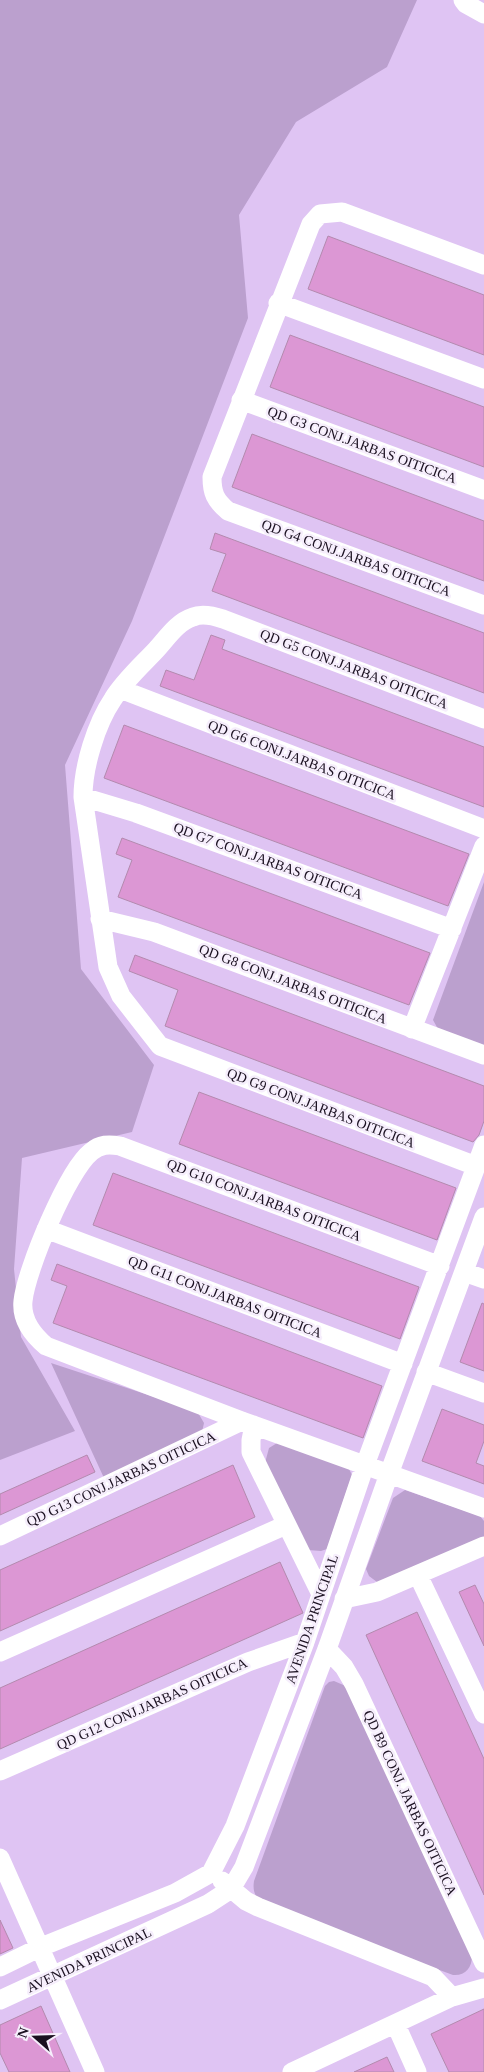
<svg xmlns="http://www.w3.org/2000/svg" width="484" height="2072" font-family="Georgia,serif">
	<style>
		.green { fill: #bba0ce }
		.building { fill: #dc97d4; stroke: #b38aae }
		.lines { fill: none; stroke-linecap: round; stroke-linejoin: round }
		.street { stroke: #fff; stroke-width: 19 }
		.labels { text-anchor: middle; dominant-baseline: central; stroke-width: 5; stroke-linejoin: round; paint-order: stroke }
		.street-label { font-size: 14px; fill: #1a1020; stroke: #f6eefc }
	</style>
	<rect width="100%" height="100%" fill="#dfc4f3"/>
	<!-- green -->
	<path class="green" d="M0 0H417L387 67 296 122 239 215 248 318 132 621 65 765 81 969 154 1065 132 1132 22 1158 14 1269 21 1337 75 1431 0 1460Z
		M484 882V1048L438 1029 433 1020Z
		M51 1363 197 1411 204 1423 202 1432 104 1478Z
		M282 1440 348 1467 352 1475 327 1549 321 1551 308 1550 265 1463 269 1448Z
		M405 1490 480 1516 484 1521V1541L381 1585 369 1576 366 1569 393 1498Z
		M329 1682 334 1681 348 1687 472 1956C472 1968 465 1976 453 1975L266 1906C257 1899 252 1894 254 1881L325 1686Z"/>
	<!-- building -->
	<path class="building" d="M328 236 484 295V355L308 289Z
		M290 335 484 407V467L270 387Z
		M252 434 484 521V581L232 487Z
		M215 533 484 633V693L212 591 226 554 210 549Z
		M211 635 225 640 222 649 484 747V807L160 686 166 670 194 680Z
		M124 725 469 854 448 906 104 778Z
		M122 838 430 953 409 1005 118 897 132 860 116 854Z
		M135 955 484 1086V1121L479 1135 473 1142 165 1026 178 990 129 971Z
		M199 1092 456 1188 437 1240 179 1144Z
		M113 1173 419 1287 400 1339 93 1225Z
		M57 1264 382 1386 363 1438 53 1323 67 1286 51 1280Z
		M482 1303 484 1304V1371L460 1362Z
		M442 1409 484 1425V1441L476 1463 484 1466V1484L422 1461Z
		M87 1455 95 1472 0 1515V1494Z
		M233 1465 255 1517 0 1631V1570Z
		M280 1562 303 1613 0 1749V1688Z
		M475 1585 484 1604V1646L459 1592Z
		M417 1612 484 1759V1895L366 1635Z
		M0 1920 13 1948 0 1954Z
		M41 2006 70 2072H9L0 2053V2025Z
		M484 2009V2072H449L431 2034Z
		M387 2057 394 2072H354Z"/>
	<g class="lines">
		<!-- street -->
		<path class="street" d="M463 0 466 4 484 14
			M484 265 342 212 320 214 311 224 212 477C212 493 215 500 228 511L484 605
			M278 303 484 379
			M241 400 484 490
			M120 689 484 829
			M83 797 136 813 452 929
			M100 919 154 932 484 1055
			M412 1029 484 846
			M476 1166 160 1046 121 996 108 967 83 797C83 767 96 724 113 699 124 681 142 665 156 650 167 638 177 622 193 617 202 613 214 616 223 619L484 719
			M46 1229 403 1364
			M440 1266 120 1146C109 1144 100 1144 91 1152 68 1170 26 1270 23 1301 21 1320 33 1335 46 1346L242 1421 484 1508
			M464 1272 484 1279
			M426 1372 484 1393
			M254 1425 251 1440V1452L321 1594
			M0 1536 242 1421
			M418 1575 484 1714
			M344 1599 377 1592 484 1546
			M327 1649 344 1667 354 1684 484 1963
			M0 1652 286 1525
			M0 1771 248 1662 305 1642
			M0 1858 95 2072
			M222 1881 246 1901 258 1907 433 1977 452 1997
			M0 1967 41 1947 175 1893 211 1873 235 1826 305 1642 365 1465 484 1145
			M0 2000 208 1904 231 1889 244 1867 327 1649 389 1474 484 1217
			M396 2025 417 2072
			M292 2072 452 1997 484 1988"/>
	</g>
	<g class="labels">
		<!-- street labels -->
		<g class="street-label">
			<text transform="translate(362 445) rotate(20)">QD G3 CONJ.JARBAS OITICICA</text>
			<text transform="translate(356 558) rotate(20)">QD G4 CONJ.JARBAS OITICICA</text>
			<text transform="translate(354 669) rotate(21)">QD G5 CONJ.JARBAS OITICICA</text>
			<text transform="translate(302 760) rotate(21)">QD G6 CONJ.JARBAS OITICICA</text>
			<text transform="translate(268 861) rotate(20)">QD G7 CONJ.JARBAS OITICICA</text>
			<text transform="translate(293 984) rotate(21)">QD G8 CONJ.JARBAS OITICICA</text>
			<text transform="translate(321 1108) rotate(21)">QD G9 CONJ.JARBAS OITICICA</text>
			<text transform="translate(264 1200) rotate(21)">QD G10 CONJ.JARBAS OITICICA</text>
			<text transform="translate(225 1297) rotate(21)">QD G11 CONJ.JARBAS OITICICA</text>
			<text transform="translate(121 1479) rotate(-25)">QD G13 CONJ.JARBAS OITICICA</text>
			<text transform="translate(312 1619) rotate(-71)">AVENIDA PRINCIPAL</text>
			<text transform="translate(152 1704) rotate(-24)">QD G12 CONJ.JARBAS OITICICA</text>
			<text transform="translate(410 1803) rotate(65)">QD B9 CONJ. JARBAS OITICICA</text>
			<text transform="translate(89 1960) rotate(-25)">AVENIDA PRINCIPAL</text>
		</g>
	</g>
	<!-- north arrow -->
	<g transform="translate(35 2037) rotate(290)" stroke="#f6eefc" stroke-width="4" paint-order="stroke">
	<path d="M0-4L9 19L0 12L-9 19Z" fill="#1a1020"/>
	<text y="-8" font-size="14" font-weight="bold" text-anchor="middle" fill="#1a1020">N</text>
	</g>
</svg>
